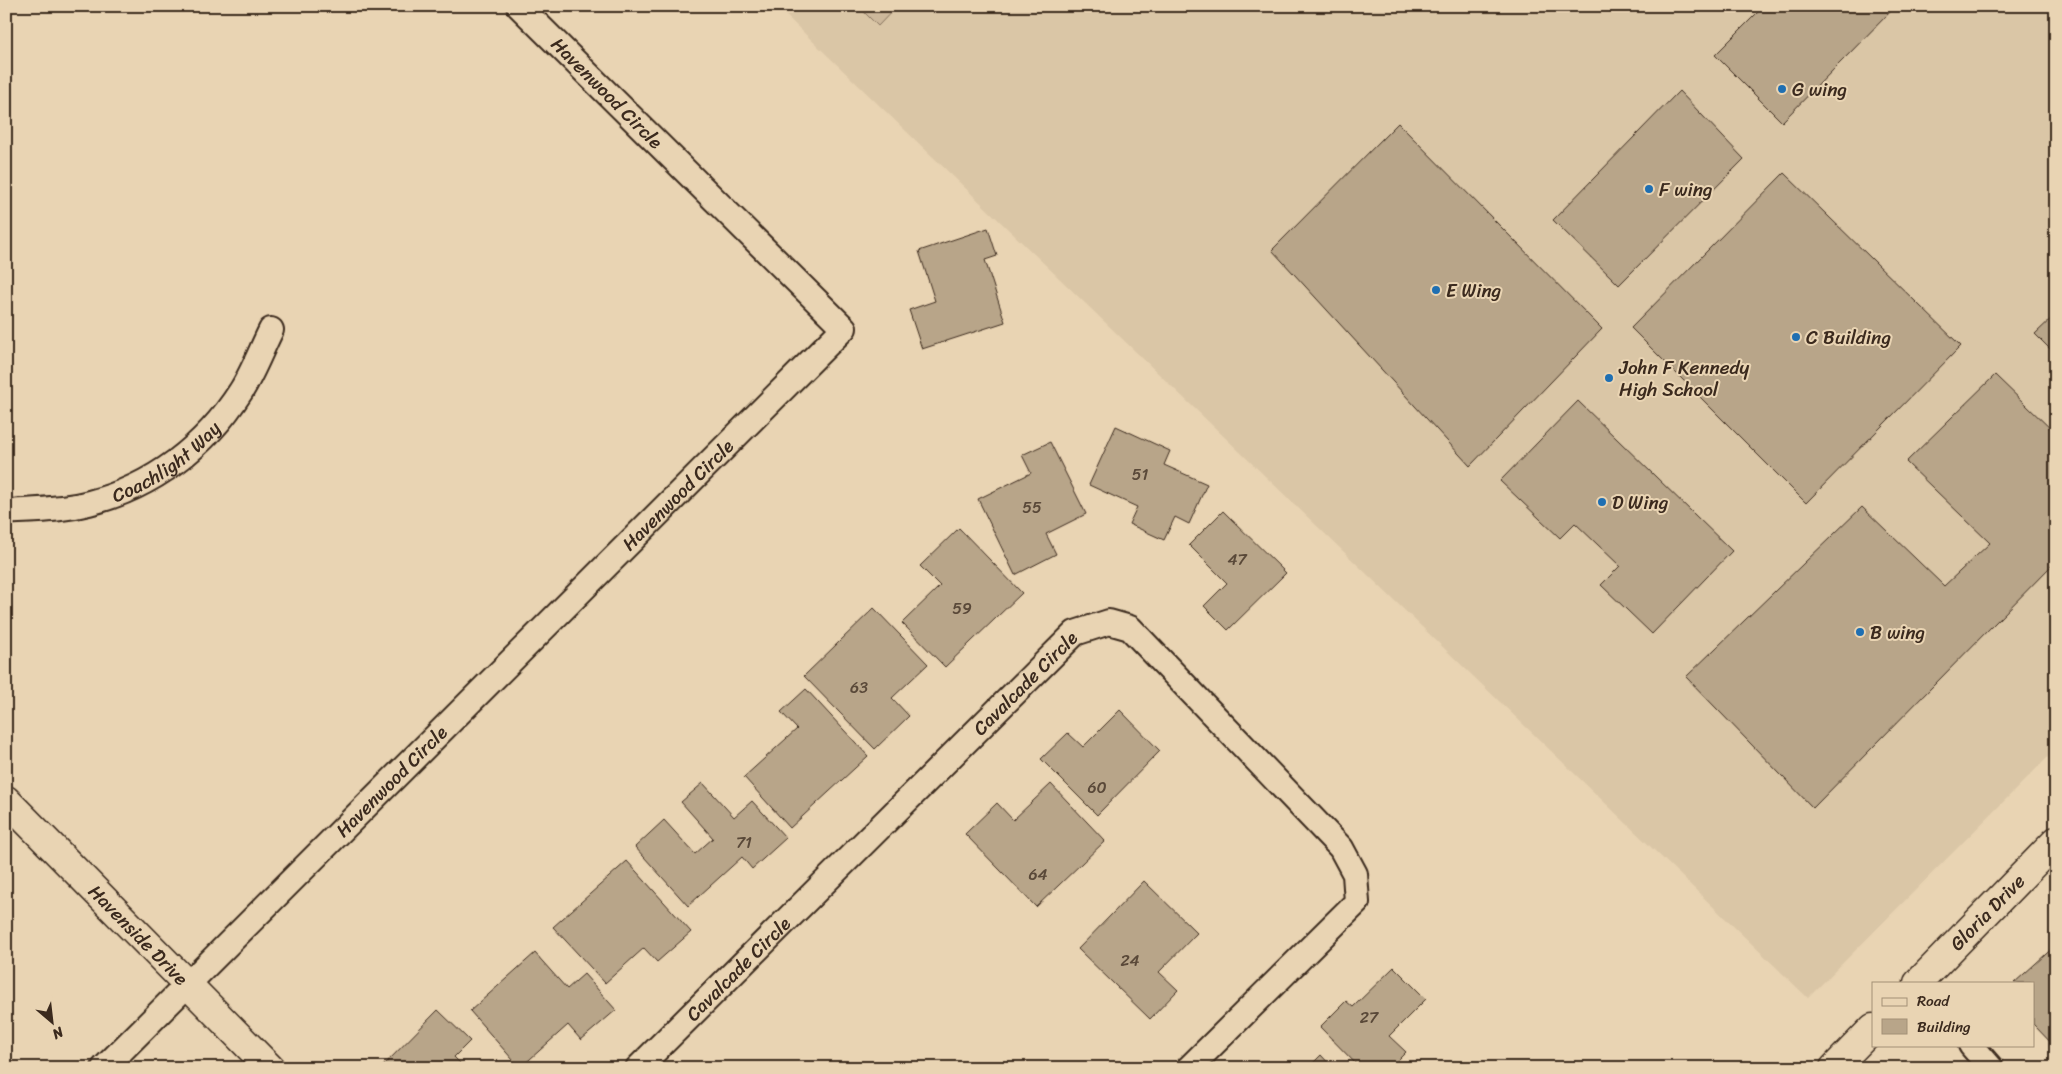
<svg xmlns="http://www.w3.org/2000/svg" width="2062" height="1074" font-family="Sriracha,sans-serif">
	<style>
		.built { fill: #dac6a6 }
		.green { fill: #cdb89b; stroke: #84715c }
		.building { fill: #b8a589; stroke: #3b2a1e }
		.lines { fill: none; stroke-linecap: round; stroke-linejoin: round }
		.minor-casing { stroke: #3b2a1e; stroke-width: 28 }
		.tertiary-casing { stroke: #3b2a1e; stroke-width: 31 }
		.minor { stroke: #e9d4b3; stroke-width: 24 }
		.tertiary { stroke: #e9d4b3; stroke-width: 28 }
		.poi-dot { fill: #1f6fb2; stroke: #e9d4b3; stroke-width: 2 }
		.labels { text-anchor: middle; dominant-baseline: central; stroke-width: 4; stroke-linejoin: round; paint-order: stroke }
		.number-label { font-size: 16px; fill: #5a4939 }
		.poi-label { font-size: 19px; fill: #3b2a1e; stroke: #e9d4b3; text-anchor: start }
		.street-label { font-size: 19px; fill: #3b2a1e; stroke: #e9d4b3 }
	</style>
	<rect width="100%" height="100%" fill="#e9d4b3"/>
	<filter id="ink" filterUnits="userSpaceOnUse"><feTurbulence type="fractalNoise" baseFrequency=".02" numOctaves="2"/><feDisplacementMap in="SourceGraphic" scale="10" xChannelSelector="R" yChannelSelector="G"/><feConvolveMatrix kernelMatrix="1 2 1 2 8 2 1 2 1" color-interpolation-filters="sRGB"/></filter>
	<g filter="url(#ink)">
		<!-- built -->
		<path class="built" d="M776 6H2056V749L1808 998Z"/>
		<!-- green -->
		<path class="green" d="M858 6H897L878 26Z"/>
		<!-- building -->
		<path class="building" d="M1764 6H1896L1782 122 1715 55Z
			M1679 91 1744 159 1619 285 1553 220Z
			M1398 123 1602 329 1470 466 1272 250Z
			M1784 173 1961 346 1806 503 1631 328Z
			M988 228 997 256 985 260 1005 322 922 349 909 310 935 301 919 251Z
			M2056 314V355L2035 334Z
			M1995 375 2056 434V561L1813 808 1686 677 1862 507 1944 586 1990 543 1906 462Z
			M1578 401 1732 551 1652 634 1601 585 1620 566 1575 523 1560 538 1500 481Z
			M1116 426 1170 451 1164 465 1207 484 1189 524 1175 517 1164 540 1129 524 1137 507 1089 485Z
			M1050 442 1086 514 1046 534 1056 554 1015 575 978 499 1031 473 1022 455Z
			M1223 511 1286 573 1228 630 1204 606 1227 583 1189 545Z
			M959 528 1022 593 945 667 902 623 940 586 920 566Z
			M874 608 928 664 892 698 909 716 875 749 804 676Z
			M806 689 868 756 790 828 744 777 797 729 781 712Z
			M1120 710 1160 751 1097 815 1041 759 1068 733 1083 747Z
			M703 783 734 817 752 801 786 838 752 869 742 857 688 906 635 847 664 820 695 854 713 838 681 802Z
			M1051 784 1105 841 1036 907 965 834 997 803 1013 820Z
			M627 861 691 932 657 962 644 948 605 983 553 927Z
			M1144 881 1197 933 1159 972 1178 990 1150 1019 1078 949Z
			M2056 945V1048L2033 1024V983H2014Z
			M535 953 567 989 584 974 616 1010 581 1040 568 1025 520 1068 470 1011Z
			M1394 967 1426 999 1389 1036 1406 1052 1390 1068H1360L1320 1027 1346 1001 1353 1007Z
			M438 1010 470 1041 454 1057 465 1068H381Z
			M1321 1055 1333 1068H1308Z"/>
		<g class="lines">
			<!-- minor casing -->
			<g class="minor-casing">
				<g id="minor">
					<path id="s1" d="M6 512C34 510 62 510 89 503 153 487 206 446 241 391 253 372 261 350 271 330"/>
					<path d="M1971 1045 1991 1068"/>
					<path id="s2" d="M104 1068 844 328 519 6"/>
					<path id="s3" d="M638 1068 1075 633 1109 622 1130 628 1341 848 1355 874 1357 902 1189 1068"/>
				</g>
			</g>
			<!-- tertiary casing -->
			<g class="tertiary-casing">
				<g id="tertiary">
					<path id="s4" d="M6 800 270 1068"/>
					<path id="s5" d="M1918 983 2056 841"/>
					<path d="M1834 1068 1873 1028"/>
				</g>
			</g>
			<!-- minor -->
			<use href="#minor" class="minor"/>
			<!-- tertiary -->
			<use href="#tertiary" class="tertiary"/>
		</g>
	</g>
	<!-- markers -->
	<g class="poi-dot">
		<circle cx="1782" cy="89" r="5"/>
		<circle cx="1649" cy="189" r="5"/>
		<circle cx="1436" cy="290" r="5"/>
		<circle cx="1796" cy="337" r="5"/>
		<circle cx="1609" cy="378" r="5"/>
		<circle cx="1602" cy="502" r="5"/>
		<circle cx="1860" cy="632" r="5"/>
	</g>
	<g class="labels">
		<!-- number labels -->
		<g class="number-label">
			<text x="1140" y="474">51</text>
			<text x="1032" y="507">55</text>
			<text x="1237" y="559">47</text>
			<text x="962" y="608">59</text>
			<text x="859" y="687">63</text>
			<text x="1097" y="787">60</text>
			<text x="744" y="842">71</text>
			<text x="1038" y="874">64</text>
			<text x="1130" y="960">24</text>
			<text x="1369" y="1017">27</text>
		</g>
		<!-- poi labels -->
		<g class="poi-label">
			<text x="1792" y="89">G wing</text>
			<text x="1659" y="189">F wing</text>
			<text x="1446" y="290">E Wing</text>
			<text x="1806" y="337">C Building</text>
			<text x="1619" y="367">John F Kennedy<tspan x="1619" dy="22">High School</tspan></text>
			<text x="1612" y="502">D Wing</text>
			<text x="1870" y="632">B wing</text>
		</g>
		<!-- street labels -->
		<g class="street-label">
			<text transform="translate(607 93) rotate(45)">Havenwood Circle</text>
			<text stroke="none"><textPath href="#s1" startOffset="172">Coachlight Way</textPath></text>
			<text stroke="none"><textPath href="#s2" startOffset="811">Havenwood Circle</textPath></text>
			<text stroke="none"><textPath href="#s3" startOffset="546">Cavalcade Circle</textPath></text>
			<text stroke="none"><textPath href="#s2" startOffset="406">Havenwood Circle</textPath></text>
			<text stroke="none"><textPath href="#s5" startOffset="99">Gloria Drive</textPath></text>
			<text stroke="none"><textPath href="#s4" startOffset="189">Havenside Drive</textPath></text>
			<text stroke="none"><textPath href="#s3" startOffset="141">Cavalcade Circle</textPath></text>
		</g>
	</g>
	<!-- margin -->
	<rect width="2062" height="1074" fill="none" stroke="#e9d4b3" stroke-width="25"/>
	<rect x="12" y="12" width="2037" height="1049" fill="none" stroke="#3b2a1e" stroke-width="2" filter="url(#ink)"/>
	<!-- legend -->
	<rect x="1872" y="982" width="162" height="65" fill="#e9d4b3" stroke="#a39077"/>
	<rect x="1882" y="998" width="25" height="8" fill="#e9d4b3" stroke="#a39077"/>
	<text x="1917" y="1006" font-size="15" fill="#3b2a1e">Road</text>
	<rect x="1882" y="1019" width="25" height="15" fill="#b8a589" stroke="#a39077"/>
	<text x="1917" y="1032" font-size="15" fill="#3b2a1e">Building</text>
	<!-- north arrow -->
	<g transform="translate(52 1022) rotate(152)" stroke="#e9d4b3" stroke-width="4" paint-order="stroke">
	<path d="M0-4L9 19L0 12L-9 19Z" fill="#3b2a1e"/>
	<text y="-8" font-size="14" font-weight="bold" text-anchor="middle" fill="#3b2a1e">N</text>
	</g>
</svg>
